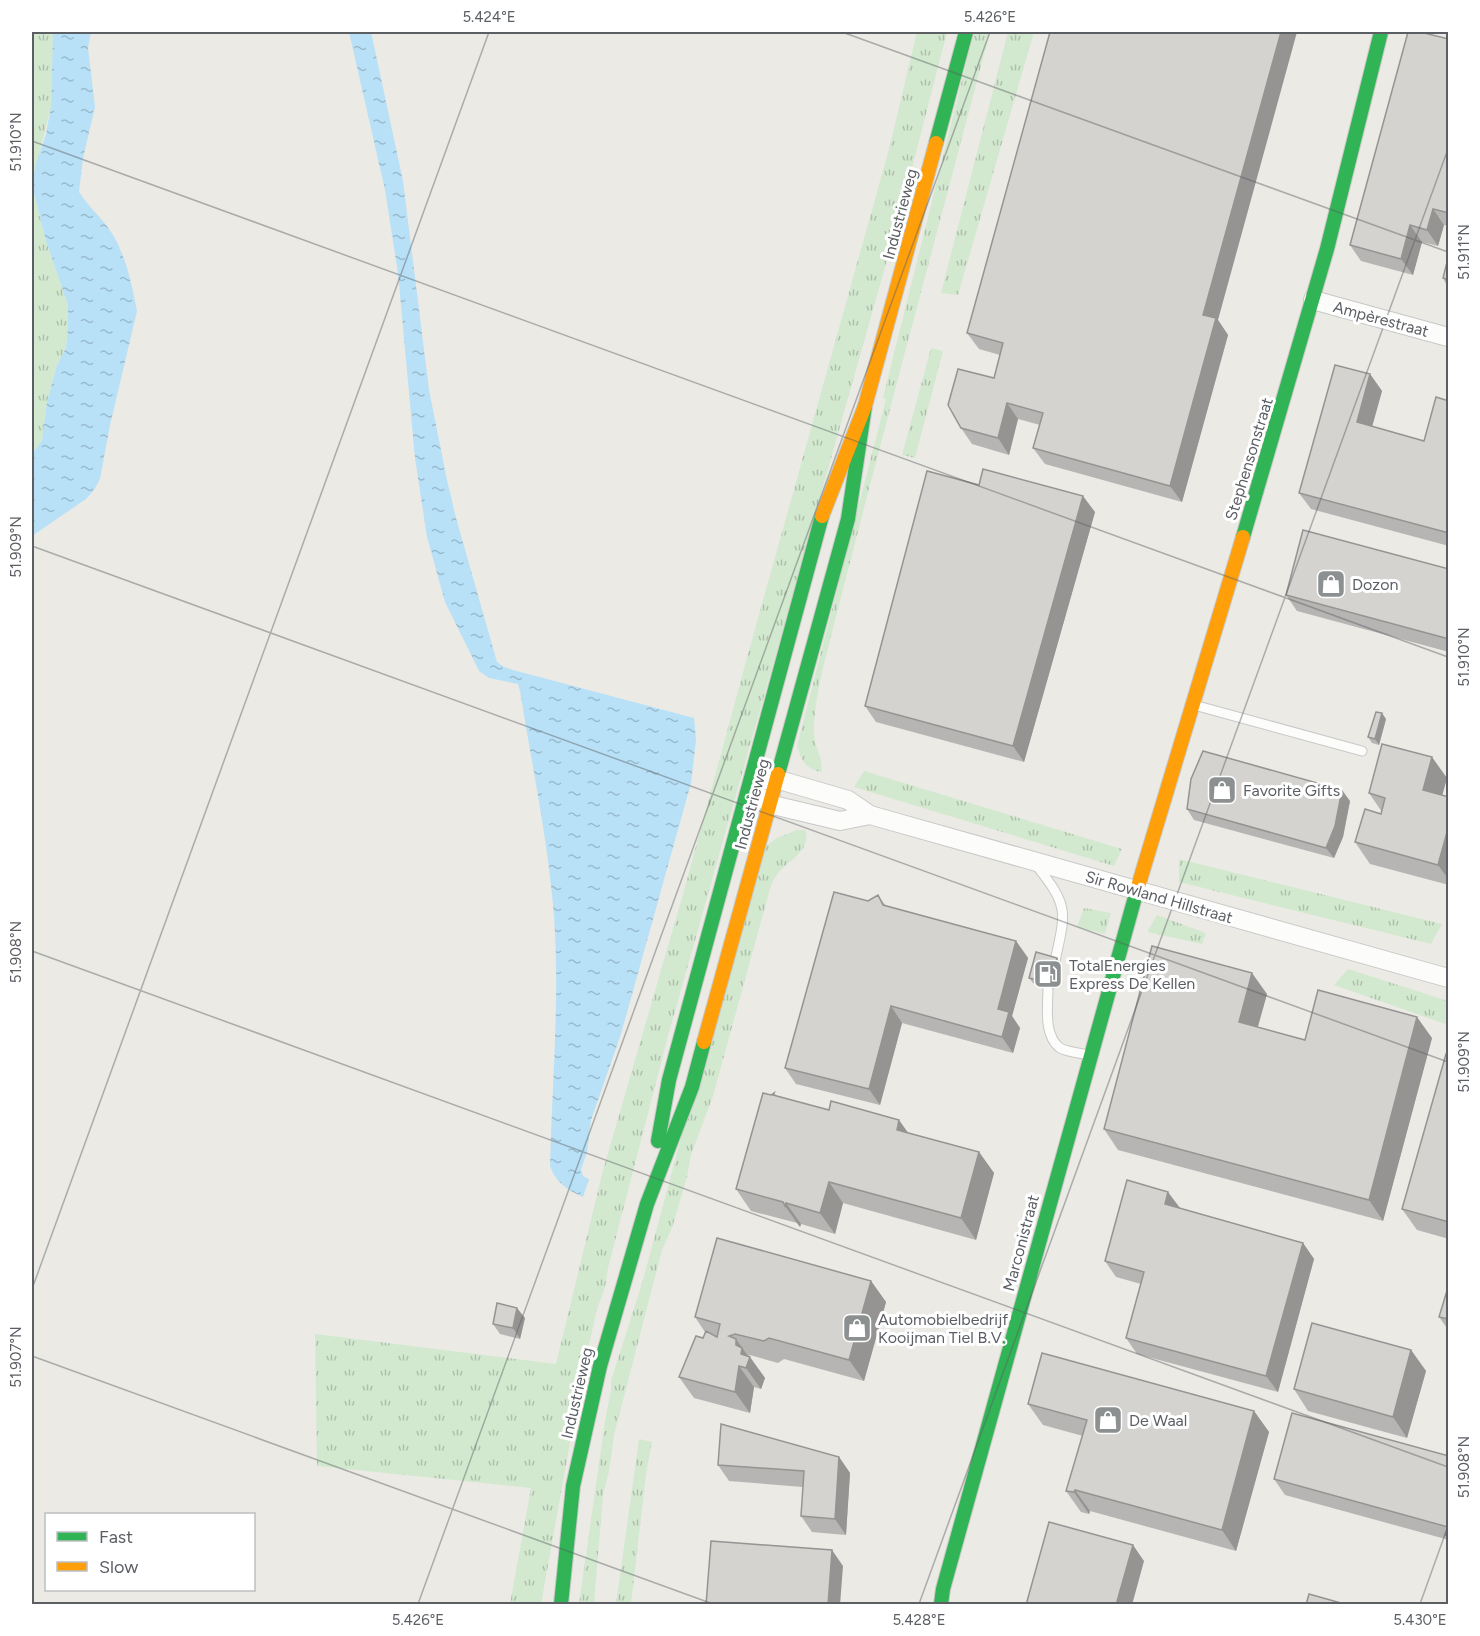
<svg xmlns="http://www.w3.org/2000/svg" width="1480" height="1636" font-family="Figtree,sans-serif">
	<style>
		.grass { fill: url(#grass-tufts) }
		.water { fill: url(#water-ripples) }
		.lines { fill: none; stroke-linecap: round; stroke-linejoin: round }
		.lane-casing { stroke: #c8c8c8; stroke-width: 11 }
		.street-casing { stroke: #c8c8c8; stroke-width: 20 }
		.fast-casing { stroke: #c7c7c6; stroke-width: 16 }
		.slow-casing { stroke: #c7c7c6; stroke-width: 16 }
		.lane { stroke: #fcfcfb; stroke-width: 9 }
		.street { stroke: #fcfcfb; stroke-width: 18 }
		.fast { stroke: #30b455; stroke-width: 14 }
		.slow { stroke: #ff9f0a; stroke-width: 14 }
		.wall { fill: #b7b5b3 }
		.shaded-wall { fill: #959492 }
		.building { fill: #d5d3d0; stroke: #959492; stroke-width: 1.5 }
		.ticks { fill: none; stroke: #5b5f64; stroke-width: 1.5; stroke-opacity: 0.45 }
		.labels { text-anchor: middle; dominant-baseline: central; stroke-width: 6; stroke-linejoin: round; paint-order: stroke }
		.street-label { font-size: 16px; fill: #5b5f64; stroke: #fff }
		.poi-label { font-size: 16px; fill: #5b5f64; stroke: #fff; text-anchor: start }
		.neatline { fill: none; stroke: #5b5f64; stroke-width: 2 }
		.ticks-label { font-size: 15px; text-anchor: middle; fill: #5b5f64 }
	</style>
	<defs>
		<pattern id="grass-tufts" width="24" height="20" patternUnits="userSpaceOnUse" patternTransform="scale(1.5)"><rect width="24" height="20" fill="#d3e9cf"/><path d="M3 7l-1-3M5 7V3M7 7l1-3M15 17l-1-3M17 17v-4M19 17l1-3" fill="none" stroke="#aec0ac"/></pattern>
		<pattern id="water-ripples" width="26" height="14" patternUnits="userSpaceOnUse" patternTransform="scale(1.5)"><rect width="26" height="14" fill="#b8e1f7"/><path d="M2 4q2-2 4 0t4 0M15 11q2-2 4 0t4 0" fill="none" stroke="#99bacc"/></pattern>
	</defs>
	<rect width="100%" height="100%" fill="#ebeae5"/>
	<!-- grass -->
	<path class="grass" d="M32 32H53L51 106 32 185 46 241 68 305V328L66 348 57 365 47 402 42 440 32 454Z
		M917 32H947L902 207 668 1036 608 1268 605 1287 597 1309 582 1376 541 1604H510L531 1488 317 1466 315 1334 556 1364 602 1174 685 887 748 654 889 149Z
		M974 32H990C935 241 878 450 825 660 820 678 811 724 815 741 817 752 824 761 821 772 805 768 802 761 797 746L886 399 883 398Z
		M1008 32H1034L958 295 941 293Z
		M931 348 943 351 915 458 902 455Z
		M864 771 1122 849 1114 866 854 787Z
		M797 830H805C812 847 793 858 782 869 777 873 774 879 771 885L713 1096 691 1155 687 1177 672 1228 662 1250 614 1435 609 1472 603 1494 594 1604H579L605 1421 611 1390V1381L643 1280 718 1000 766 846 777 838Z
		M1179 859 1442 924 1431 944 1179 882Z
		M1084 908 1111 913 1105 934 1077 927Z
		M1157 915 1206 933 1202 944 1147 932Z
		M1348 969 1448 1001V1025L1334 985Z
		M639 1439 652 1442 646 1474 631 1604H616Z"/>
	<!-- water -->
	<path class="water" d="M53 32H91L88 48 95 107 83 158 79 192C88 206 100 216 109 229 125 251 132 285 137 311L110 425 100 479 94 490 86 499 32 536V454L42 440 47 402 57 365 66 348 68 328V305L46 241 32 185 36 164 46 134 51 106Z
		M349 32H371L373 41 403 181 429 390 447 480 456 518 497 662 504 667 513 670 694 718 696 740 691 783 621 1034 591 1120 587 1152 581 1170 583 1176 589 1179 583 1197C567 1190 556 1183 550 1166 552 1083 560 999 554 916 548 840 532 766 520 691L518 684 489 678 479 671 445 602 427 537 415 458 398 273 385 190Z"/>
	<g class="lines">
		<!-- lane casing -->
		<g class="lane-casing">
			<path id="lane" d="M1194 705 1362 751
				M1036 865C1069 906 1066 911 1055 961
				M1048 988C1048 1006 1043 1035 1060 1048 1067 1052 1080 1053 1089 1055"/>
		</g>
		<!-- street casing -->
		<g class="street-casing">
			<path id="street" d="M1313 300 1448 337
				M765 780 776 779 848 800 870 815 1448 978
				M763 798 769 804 840 821 870 815"/>
		</g>
		<!-- fast casing -->
		<g class="fast-casing">
			<path id="fast" d="M936 143 966 32
				M1243 537 1327 249 1381 32
				M778 774 848 519 865 406
				M658 1141 669 1080 822 516
				M561 1604 573 1486 600 1366 647 1204 692 1087 704 1042
				M941 1604 943 1589 1137 890"/>
		</g>
		<!-- slow casing -->
		<g class="slow-casing">
			<path id="slow" d="M822 516 865 406 936 143
				M1137 890 1243 537
				M704 1042 778 774"/>
		</g>
		<!-- lane -->
		<use href="#lane" class="lane"/>
		<!-- street -->
		<use href="#street" class="street"/>
		<!-- fast -->
		<use href="#fast" class="fast"/>
		<!-- slow -->
		<use href="#slow" class="slow"/>
	</g>
	<!-- wall -->
	<path class="wall" d="M1449 39V226L1444 225 1438 246 1422 242 1413 275 1361 261 1350 245Z
		M1449 259V284H1446L1443 278Z
		M1218 320 1228 335 1182 502 1045 464 1033 448 1040 425 1018 419 1009 455 972 444 961 428 994 378 1000 355 979 349 967 333Z
		M1370 374 1382 391 1372 426 1424 441 1449 401V546L1311 509 1299 493Z
		M1095 512 1024 762 876 722 865 706Z
		M1449 569V652L1297 611 1286 595Z
		M1386 719 1379 745 1372 743 1368 737Z
		M1447 778 1442 795 1449 797V885L1370 864 1355 842 1381 814 1382 812 1369 793Z
		M1350 801 1343 837 1334 858 1194 820 1187 809Z
		M878 895 886 906 1016 941 1028 958 1012 1016 1020 1028 1013 1053 902 1023 880 1105 796 1084 785 1068 868 901Z
		M1060 963 1054 989 1033 983 1029 978Z
		M1267 994 1258 1027 1305 1040 1432 1038 1383 1221 1118 1150 1104 1129Z
		M1449 1055V1239L1417 1230 1402 1209Z
		M774 1093 777 1096 979 1152 994 1173 976 1240 843 1203 835 1234 801 1224 800 1227 797 1223 751 1211 736 1189 771 1095Z
		M1179 1208 1303 1243 1314 1259 1278 1392 1137 1354 1126 1338 1141 1284 1116 1277 1105 1261Z
		M871 1281 886 1302 864 1381 784 1359 778 1363 750 1355 748 1356 765 1378 761 1389 754 1387 750 1413 694 1398 679 1377 703 1338 705 1332 695 1317Z
		M1449 1284V1328H1447L1439 1317Z
		M525 1318 520 1339 500 1334 493 1324Z
		M1411 1350 1426 1371 1407 1438 1308 1411 1294 1389Z
		M1028 1404 1254 1411 1269 1432 1236 1551 1090 1511 1089 1514 1081 1512 1066 1491 1083 1436 1043 1425Z
		M1449 1456V1540L1285 1495 1274 1479Z
		M839 1457 850 1473 846 1535 812 1532 801 1516 803 1487 729 1481 718 1465Z"/>
	<!-- shaded-wall -->
	<path class="shaded-wall" d="M1281 32H1297L1218 320 1228 335 1182 502 1170 486 1203 315Z
		M1433 209 1444 225 1438 246 1427 230Z
		M1410 225 1422 242 1413 275 1401 259Z
		M1370 374 1382 391 1369 438 1357 422Z
		M1007 403 1018 419 1009 455 998 438Z
		M1083 496 1095 512 1024 762 1013 746Z
		M1382 713 1386 719 1379 745 1375 739Z
		M1432 757 1447 778 1438 811 1423 790Z
		M1342 790 1350 801 1343 837 1334 858 1326 848Z
		M1447 832 1449 834V880L1438 865Z
		M1016 941 1028 958 1012 1016 1020 1028 1013 1053 1002 1037 998 1009Z
		M1057 958 1060 963 1054 989 1050 983Z
		M1252 973 1267 994 1253 1043 1239 1022Z
		M891 1006 902 1023 880 1105 869 1089Z
		M1417 1017 1432 1038 1383 1221 1369 1200Z
		M899 1120 914 1141 897 1130Z
		M979 1152 994 1173 976 1240 961 1218Z
		M829 1182 843 1203 835 1234 820 1213Z
		M1168 1192 1180 1208 1176 1220 1165 1204Z
		M786 1203 801 1224 800 1227 785 1206Z
		M1303 1243 1314 1259 1278 1392 1266 1376Z
		M871 1281 886 1302 864 1381 849 1360Z
		M517 1308 525 1318 520 1339 513 1328Z
		M736 1339 750 1359V1357L765 1378 761 1389 746 1368 736 1345Z
		M1411 1350 1426 1371 1407 1438 1393 1417Z
		M739 1366 754 1387 750 1413 735 1392Z
		M1254 1411 1269 1432 1236 1551 1222 1530Z
		M839 1457 850 1473 846 1535 835 1519Z
		M1075 1490 1090 1511 1089 1514 1074 1492Z
		M1133 1545 1144 1561 1132 1605H1116Z
		M832 1550 843 1566 840 1605H828Z"/>
	<!-- building -->
	<path class="building" d="M1050 32H1281L1203 315 1216 318 1170 486 1033 448 1043 413 1007 403 998 438 961 428 948 405 958 369 994 378 1003 343 967 333Z
		M1408 32H1420L1449 39V213L1433 209 1427 230 1410 225 1401 259 1350 245Z
		M1448 258 1449 259V280L1443 278Z
		M1335 365 1370 374 1357 422 1424 441 1436 397 1449 401V533L1299 493Z
		M983 469 1083 496 1013 746 865 706 927 471 979 485Z
		M1303 530 1449 569V639L1286 595Z
		M1376 712 1382 713 1375 739 1368 737Z
		M1382 744 1432 757 1423 790 1449 797V833L1447 832 1438 865 1355 842 1365 809 1381 814 1385 798 1369 793Z
		M1203 751 1342 790 1335 826 1326 848 1187 809 1191 779Z
		M834 892 868 901 878 895 883 905 1016 941 998 1009 1009 1012 1002 1037 891 1006 869 1089 785 1068Z
		M1152 946 1252 973 1239 1022 1305 1040 1318 990 1417 1017 1369 1200 1104 1129Z
		M1036 952 1057 958 1050 983 1029 978Z
		M1446 1054 1449 1055V1222L1402 1209Z
		M763 1093 771 1095 774 1093 773 1095 829 1110 831 1101 899 1120 897 1130 979 1152 961 1218 829 1182 820 1213 786 1203 785 1206 783 1202 736 1189Z
		M1127 1180 1168 1192 1165 1204 1303 1243 1266 1376 1126 1338 1144 1272 1105 1261Z
		M717 1238 871 1281 849 1360 769 1338 764 1341 735 1334 729 1336 736 1339V1345L742 1348 741 1354 750 1357 746 1368 739 1366 735 1392 679 1377 696 1336 703 1338 706 1331 717 1337 720 1324 695 1317Z
		M1449 1284V1319L1439 1317Z
		M497 1303 517 1308 513 1328 493 1324Z
		M1312 1323 1411 1350 1393 1417 1294 1389Z
		M1042 1353 1254 1411 1222 1530 1075 1490 1074 1492 1066 1491 1087 1420 1028 1404Z
		M1292 1413 1449 1456V1536L1445 1535 1448 1527 1274 1479Z
		M721 1424 839 1457 835 1519 801 1516 804 1471 718 1465Z
		M1049 1522 1133 1545 1116 1605H1026Z
		M711 1541 832 1550 828 1605H706Z
		M1309 1594 1348 1605H1306Z"/>
	<!-- ticks -->
	<path class="ticks" d="M842 32 1448 252M32 141 1448 657M32 546 1448 1062M32 951 1448 1467M32 1289 489 32M32 1356 713 1604M418 1604 990 32M919 1604 1448 149M1420 1604 1448 1526"/>
	<!-- icons -->
	<defs>
		<g id="shop-square" transform="scale(1.5)"><rect x="-9" y="-9" width="18" height="18" rx="4" fill="#8d9091" stroke="#fff"/><path d="M-5-2.5h2.3a2.7 3.5 0 0 1 5.4 0H5L5.5 6h-11ZM-1.5-2.5h3a1.5 2.3 0 0 0-3 0Z" fill="#fff"/></g>
		<g id="fuel-square" transform="scale(1.5)"><rect x="-9" y="-9" width="18" height="18" rx="4" fill="#8d9091" stroke="#fff"/><path d="M-5.5-6h7V0h2V4h1.3V-2.5L3-4.5l.8-.8L6-3V5H2.5V1h-1V6h-7ZM-4.2-4.7v3.2H.2V-4.7Z" fill="#fff"/></g>
	</defs>
	<g fill-rule="evenodd">
		<use href="#shop-square" x="1331" y="584"/>
		<use href="#shop-square" x="1222" y="790"/>
		<use href="#fuel-square" x="1048" y="974"/>
		<use href="#shop-square" x="857" y="1328"/>
		<use href="#shop-square" x="1108" y="1420"/>
	</g>
	<g class="labels">
		<!-- street labels -->
		<g class="street-label">
			<text transform="translate(900 214) rotate(-75)">Industrieweg</text>
			<text transform="translate(1381 319) rotate(15)">Ampèrestraat</text>
			<text transform="translate(1249 459) rotate(-73)">Stephensonstraat</text>
			<text transform="translate(752 804) rotate(-75)">Industrieweg</text>
			<text transform="translate(1159 897) rotate(16)">Sir Rowland Hillstraat</text>
			<text transform="translate(1021 1243) rotate(-75)">Marconistraat</text>
			<text transform="translate(577 1393) rotate(-77)">Industrieweg</text>
		</g>
		<!-- poi labels -->
		<g class="poi-label">
			<text x="1352" y="584">Dozon</text>
			<text x="1243" y="790">Favorite Gifts</text>
			<text x="1069" y="965">TotalEnergies<tspan x="1069" dy="18">Express De Kellen</tspan></text>
			<text x="878" y="1319">Automobielbedrijf<tspan x="878" dy="18">Kooijman Tiel B.V.</tspan></text>
			<text x="1129" y="1420">De Waal</text>
		</g>
	</g>
	<!-- border -->
	<rect width="1480" height="1636" fill="none" stroke="#ffffff" stroke-width="66"/>
	<!-- legend -->
	<rect x="45" y="1513" width="210" height="78" fill="#ffffff" stroke="#bdbfc1" stroke-width="1.5"/>
	<rect x="57" y="1532" width="30" height="9" fill="#30b455" stroke="#bdbfc1" stroke-width="1.5"/>
	<text x="99" y="1543" font-size="18" fill="#5b5f64">Fast</text>
	<rect x="57" y="1562" width="30" height="9" fill="#ff9f0a" stroke="#bdbfc1" stroke-width="1.5"/>
	<text x="99" y="1573" font-size="18" fill="#5b5f64">Slow</text>
	<rect x="33" y="33" width="1414" height="1570" class="neatline"/>
	<g class="ticks-label">
		<text x="489" y="22">5.424°E</text>
		<text x="990" y="22">5.426°E</text>
		<text transform="translate(16 142) rotate(-90)" y="5">51.910°N</text>
		<text transform="translate(1464 252) rotate(-90)" y="5">51.911°N</text>
		<text transform="translate(16 547) rotate(-90)" y="5">51.909°N</text>
		<text transform="translate(1464 657) rotate(-90)" y="5">51.910°N</text>
		<text transform="translate(16 952) rotate(-90)" y="5">51.908°N</text>
		<text transform="translate(1464 1062) rotate(-90)" y="5">51.909°N</text>
		<text transform="translate(16 1357) rotate(-90)" y="5">51.907°N</text>
		<text transform="translate(1464 1467) rotate(-90)" y="5">51.908°N</text>
		<text x="418" y="1625">5.426°E</text>
		<text x="919" y="1625">5.428°E</text>
		<text x="1420" y="1625">5.430°E</text>
	</g>
</svg>
